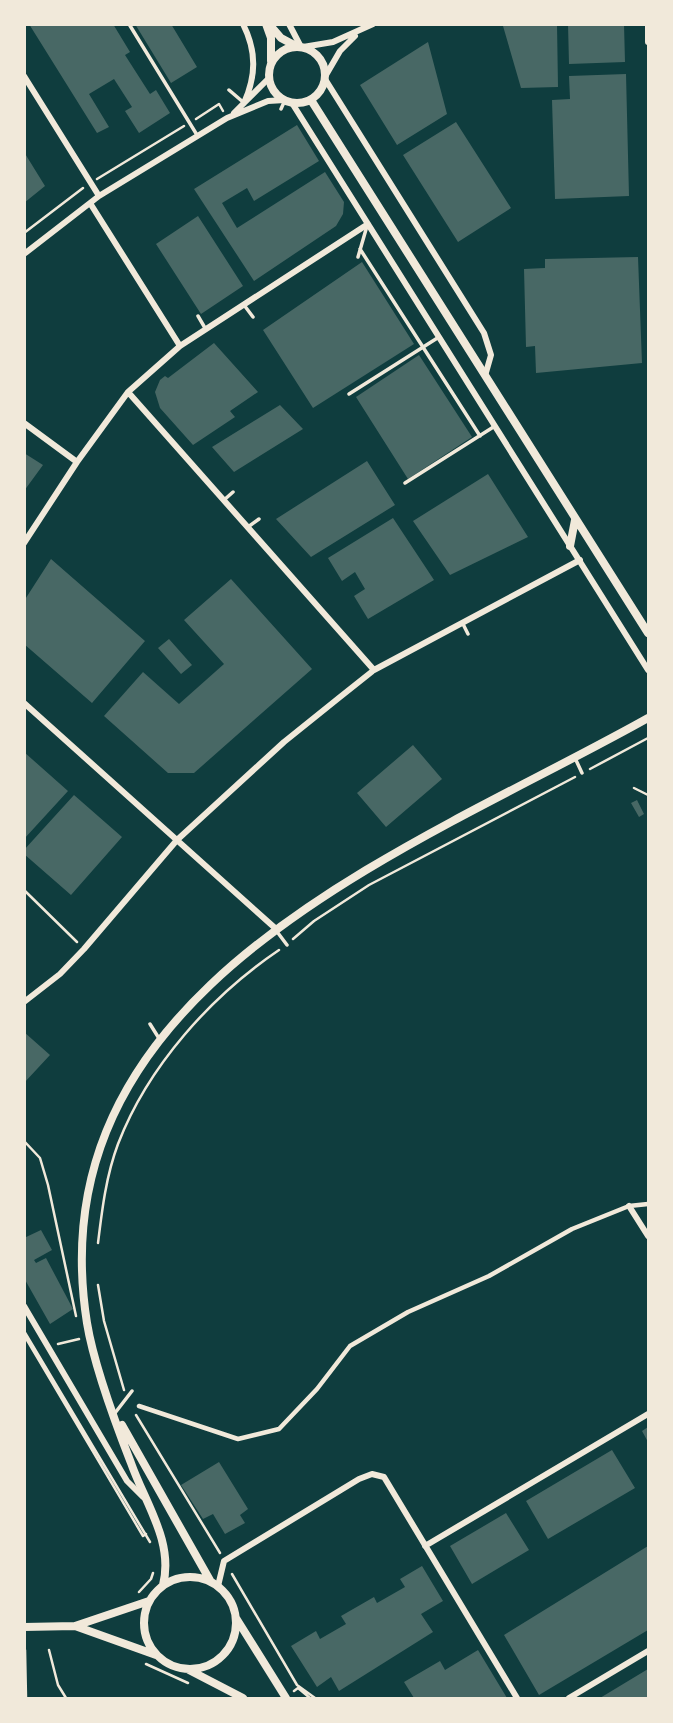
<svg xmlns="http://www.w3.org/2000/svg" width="673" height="1723" font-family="Helvetica,sans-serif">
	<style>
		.building { fill: #486865 }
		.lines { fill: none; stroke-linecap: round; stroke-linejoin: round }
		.path { stroke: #f1e9da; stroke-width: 2.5 }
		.service { stroke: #f1e9da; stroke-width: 3.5 }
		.pedestrian { stroke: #f1e9da; stroke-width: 4.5 }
		.minor { stroke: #f1e9da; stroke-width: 6 }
		.tertiary { stroke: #f1e9da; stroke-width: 8 }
	</style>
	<rect width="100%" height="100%" fill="#0f3d3e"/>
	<!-- building -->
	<path class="building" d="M29 24H113L130 52 125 55 150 94 156 90 170 113 139 133 125 111 132 107 114 79 89 94 109 127 97 133Z
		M135 24H171L197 67 171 83Z
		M557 24 558 87 521 88 503 26Z
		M568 24H624L625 62 569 64Z
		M428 42 447 114 397 145 360 85Z
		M626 74 629 196 555 199 552 100 570 99 569 76Z
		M456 122 511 208 458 242 403 155Z
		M297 125 319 161 254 201 247 188 222 203 237 228 325 172 344 202 343 214 336 226 254 281 194 189Z
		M24 152 45 186 24 203Z
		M198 216 243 286 201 314 156 244Z
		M638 257 642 363 536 373 535 346 526 347 524 269 545 268V259Z
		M362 262 414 344 313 408 263 330Z
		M214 343 258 392 230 411 235 417 193 445 160 408 155 392 160 380 165 376 168 378Z
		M419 355 472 437 408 479 356 397Z
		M280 405 303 429 234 472 212 447Z
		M24 453 43 465 24 491Z
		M367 461 395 505 311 557 276 519Z
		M488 474 528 537 450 575 413 521Z
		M393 518 434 580 368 619 354 596 365 589 355 572 342 581 328 558Z
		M51 559 145 641 92 703 24 644V601Z
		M231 579 312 669 194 773H168L104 716 143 672 179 704 224 664 184 620Z
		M169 639 192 665 181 674 158 648Z
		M413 745 442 779 386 827 357 793Z
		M24 752 68 791 24 839Z
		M74 795 122 837 71 895 24 854V850Z
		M637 800 644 814 639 817 631 803Z
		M24 1032 50 1055 24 1083Z
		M41 1230 52 1250 34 1260 36 1263 46 1258 73 1309 50 1324 24 1278V1238Z
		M648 1427V1442L642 1431Z
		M612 1450 635 1488 548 1539 526 1501Z
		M219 1462 248 1509 240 1515 245 1523 225 1534 213 1514 203 1519 181 1485Z
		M506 1513 529 1550 472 1584 450 1546Z
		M648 1546V1630L539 1695 504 1635Z
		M422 1566 443 1601 421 1614 433 1632 339 1691 331 1677 317 1687 291 1646 316 1631 320 1639 346 1624 341 1616 374 1597 377 1603 405 1587 400 1579Z
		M478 1650 507 1698H414L404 1682 440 1661 445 1670Z
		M648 1669V1698H600Z"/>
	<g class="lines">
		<!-- path -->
		<path class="path" d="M196 119 219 104 223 111
			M97 179 184 126
			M24 233 83 188
			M590 769 648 738
			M634 788 648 795
			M24 890 77 942
			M293 939 314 921 369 885 575 777
			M24 1141 40 1158 48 1185 76 1316
			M98 1243C102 1210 106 1176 118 1144 148 1066 211 996 279 950
			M98 1285 104 1321 124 1390
			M24 1331 150 1542
			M24 1335 143 1536 146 1534
			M58 1344 79 1339
			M136 1415 220 1553
			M232 1574 297 1685 315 1698
			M139 1592 151 1579 153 1573
			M25 1650 26 1698
			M49 1650 58 1685 66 1698
			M146 1664 188 1683
			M294 1691 298 1688 310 1698"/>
		<!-- service -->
		<path class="service" d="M129 24 197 135
			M229 90 243 102
			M281 109 285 100
			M360 249 480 436
			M358 257 367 226
			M244 305 253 317
			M198 316 205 328
			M349 394 439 337
			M405 483 495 426
			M224 500 233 492
			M248 527 259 519
			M463 624 468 634
			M575 758 582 773
			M278 933 287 945
			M150 1024 160 1040
			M115 1413 132 1391"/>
		<!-- pedestrian -->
		<path class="pedestrian" d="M139 1406 238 1439 279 1429 317 1389 350 1346 408 1312 489 1276 572 1229 629 1206 648 1204"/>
		<!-- minor -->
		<path class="minor" d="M243 24C257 52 256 76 244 103
			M289 24 301 47
			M648 24V42
			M303 47 333 42 373 24
			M326 75 340 51 355 36
			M24 76 99 196
			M325 79 484 333 491 355 485 376
			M292 103 648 670
			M234 113 269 78
			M90 203 180 346
			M24 254 99 196 227 118 268 101 285 100
			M128 392 374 670
			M24 423 77 462
			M24 543 77 462 128 392 180 346 368 224
			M24 703 275 928
			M24 1002 60 974 84 949 177 840 284 742 340 697 374 670 580 560
			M629 1206 648 1236
			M24 1306 127 1481 143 1497
			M425 1546 648 1414
			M218 1586 224 1561 359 1479 372 1474 384 1477 517 1698
			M569 1698 648 1651"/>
		<!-- tertiary -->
		<path class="tertiary" d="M266 24 271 38V61
			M269 24 281 38 296 46
			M269 75a28 28 0 1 1 56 0a28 28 0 1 1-56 0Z
			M311 100 648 633
			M570 546 575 520
			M122 1425 211 1582
			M144 1623a46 46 0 1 1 92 0a46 46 0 1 1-92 0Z
			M163 1585C174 1542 145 1503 131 1463 115 1422 94 1366 87 1323 33 984 413 850 648 718
			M236 1618 286 1698
			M75 1626 156 1655
			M24 1627 75 1626 149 1601
			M189 1670 243 1698"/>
	</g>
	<!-- border -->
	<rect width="673" height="1723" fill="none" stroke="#f1e9da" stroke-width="52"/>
</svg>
